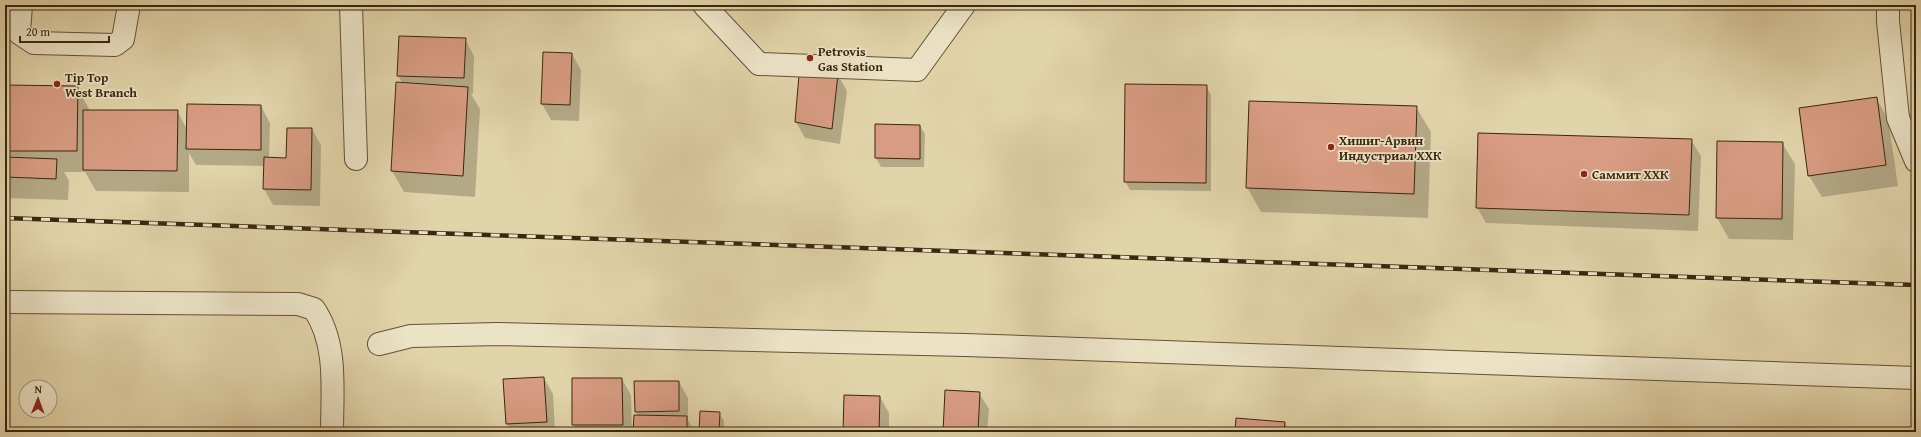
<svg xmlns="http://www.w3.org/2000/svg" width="1921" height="437" font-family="'Gentium Book Plus',serif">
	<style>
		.shadow { fill: #0003 }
		.building { fill: #d89c82; stroke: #3a2710 }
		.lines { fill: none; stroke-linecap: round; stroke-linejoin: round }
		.minor-casing { stroke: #645236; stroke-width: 24 }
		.minor { stroke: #ece3c7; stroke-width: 22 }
		.rail-casing { stroke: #3a2710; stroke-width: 4.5 }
		.rail { stroke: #ece3c7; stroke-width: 3; stroke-dasharray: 9; stroke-linecap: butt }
		.poi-dot { fill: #8f2418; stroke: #ece3c7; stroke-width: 1.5 }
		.labels { text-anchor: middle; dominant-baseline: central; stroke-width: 3.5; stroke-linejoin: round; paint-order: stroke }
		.poi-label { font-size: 13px; font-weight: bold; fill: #3a2710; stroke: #ece3c7; text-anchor: start }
	</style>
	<rect width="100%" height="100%" fill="#e2d4a9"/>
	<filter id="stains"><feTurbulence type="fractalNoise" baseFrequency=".005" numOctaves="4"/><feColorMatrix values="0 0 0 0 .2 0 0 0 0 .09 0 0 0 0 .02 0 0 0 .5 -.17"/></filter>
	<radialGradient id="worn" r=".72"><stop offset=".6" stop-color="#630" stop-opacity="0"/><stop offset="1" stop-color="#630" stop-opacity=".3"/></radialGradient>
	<!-- shadow -->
	<path class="shadow" d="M465 39 474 56 473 94H471L480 109 475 197 404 192 392 171 403 84 398 76Z
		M572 54 581 70 579 121 551 120 542 104Z
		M838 75 847 91 840 144 805 138 796 122Z
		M5 86 77 87 90 111H177L187 129 261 106 270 123 269 158 287 159 312 129 321 145 320 206 273 205 264 189 265 166 196 165 189 153V192L96 191 85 172H64L69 181 68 200 5 198Z
		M1206 86 1211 95V191L1130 190 1125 181Z
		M1876 98 1888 119 1898 186 1822 197 1809 176 1800 109Z
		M1416 107 1431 132 1428 218 1261 212 1247 187Z
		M876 125 920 126 925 134 924 167H881L876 158Z
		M1691 140 1701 156 1698 231 1486 223 1477 207Z
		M1718 142 1782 143 1795 164 1793 240 1729 239 1717 218Z
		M544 378 553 394 555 432H512L507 424 504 380Z
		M622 379 631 395 632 432H578L573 425Z
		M679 382 688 398V420L695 432H634L638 416 636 411Z
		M979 393 989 409 987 432H944Z
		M880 397 889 413V432H844Z
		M719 413 724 421V432H700Z
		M1285 423 1290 432H1236Z"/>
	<!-- building -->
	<path class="building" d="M399 36 466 38 464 78 397 76Z
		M543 52 572 53 570 105 541 104Z
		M838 74 832 129 795 122 799 75Z
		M396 82 468 87 463 176 391 171Z
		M1125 84 1207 85 1206 183 1124 182Z
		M5 85 78 86 77 151H5Z
		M1877 97 1886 165 1808 176 1799 108Z
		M1249 101 1417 106 1414 194 1246 188Z
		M187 104 261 105V150L186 149Z
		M83 110H178L177 171 83 170Z
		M875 124 920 125V159L875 158Z
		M287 128H312L311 190 263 189 264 157 286 158Z
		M1478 133 1692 139 1689 215 1476 208Z
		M1717 141 1783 142 1782 219 1716 218Z
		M5 157 57 159 56 179 5 177Z
		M544 377 547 422 506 424 503 379Z
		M572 378H622L623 425H572Z
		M634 381H679V411L635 412Z
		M945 390 980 392 978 432H943Z
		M844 395 880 396 879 432H843Z
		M700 411 720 412 719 432H699Z
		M634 415 687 416V432H633Z
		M1236 418 1285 422 1284 432H1235Z
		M623 428V432H594V429Z
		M995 428 1028 431V432H994Z
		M552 429V432H511V430Z"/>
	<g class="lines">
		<!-- minor casing -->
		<g class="minor-casing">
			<path id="minor" d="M21 5 19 33 34 43 115 45 123 39 129 5
				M351 5 356 159
				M704 5 759 64 917 70 964 5
				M1888 5V21L1898 118 1916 161
				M5 302 298 304 314 309C338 344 332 391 332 432
				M379 344 411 336 498 334 965 345 1916 378"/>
		</g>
		<!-- minor -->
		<use href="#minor" class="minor"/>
		<!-- rail casing -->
		<g class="rail-casing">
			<path id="rail" d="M5 218 1916 285"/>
		</g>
		<!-- rail -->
		<use href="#rail" class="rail"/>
	</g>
	<!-- markers -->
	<g class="poi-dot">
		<circle cx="810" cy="58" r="4"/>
		<circle cx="57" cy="84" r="4"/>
		<circle cx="1331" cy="147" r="4"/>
		<circle cx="1584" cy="174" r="4"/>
	</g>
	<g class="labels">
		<!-- poi labels -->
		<g class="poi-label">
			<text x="818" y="51">Petrovis<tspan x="818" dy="15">Gas Station</tspan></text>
			<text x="65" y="77">Tip Top<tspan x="65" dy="15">West Branch</tspan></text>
			<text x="1339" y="140">Хишиг-Арвин<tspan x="1339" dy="15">Индустриал ХХК</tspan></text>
			<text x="1592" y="174">Саммит ХХК</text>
		</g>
	</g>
	<!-- margin -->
	<rect width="1921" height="437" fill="none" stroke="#e2d4a9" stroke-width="20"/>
	<rect x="6" y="6" width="1909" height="425" fill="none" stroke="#3a2710" stroke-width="2"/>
	<rect x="10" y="10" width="1901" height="417" fill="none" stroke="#3a2710"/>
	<!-- north arrow -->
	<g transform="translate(38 399) rotate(1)"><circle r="19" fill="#ece3c7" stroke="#a5987e"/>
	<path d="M0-3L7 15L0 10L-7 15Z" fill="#8f2418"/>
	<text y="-6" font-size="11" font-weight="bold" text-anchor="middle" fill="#3a2710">N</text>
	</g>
	<!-- scale -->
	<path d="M20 36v6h89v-6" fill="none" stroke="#3a2710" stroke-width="2"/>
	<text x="26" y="36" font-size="12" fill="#3a2710" stroke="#ece3c7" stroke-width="3" paint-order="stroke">20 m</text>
	<rect width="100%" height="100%" filter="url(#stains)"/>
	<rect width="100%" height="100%" fill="url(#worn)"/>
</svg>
